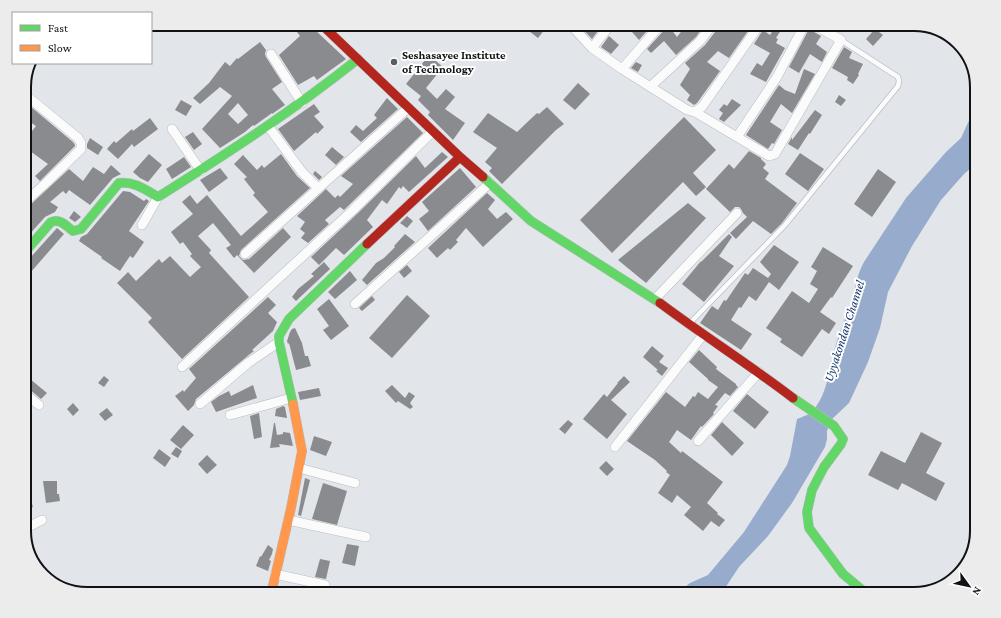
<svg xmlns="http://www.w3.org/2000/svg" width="1001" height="618" font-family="'Crimson Pro',serif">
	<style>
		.water { fill: #97abcc }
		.building { fill: #898b8f; fill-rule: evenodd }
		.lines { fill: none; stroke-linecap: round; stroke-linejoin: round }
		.lane-casing { stroke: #babdc1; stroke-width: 6 }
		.street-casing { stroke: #babdc1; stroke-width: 10 }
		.fast-casing { stroke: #babdc1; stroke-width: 10 }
		.slow-casing { stroke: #babdc1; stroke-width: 10 }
		.jam-casing { stroke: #babdc1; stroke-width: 10 }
		.lane { stroke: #fbfbfc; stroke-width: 4.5 }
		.street { stroke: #fbfbfc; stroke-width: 9 }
		.fast { stroke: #63d668; stroke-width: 9 }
		.slow { stroke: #ff974d; stroke-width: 9 }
		.jam { stroke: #b3261e; stroke-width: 9 }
		.poi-dot { fill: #5a5c60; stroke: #fff; stroke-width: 1.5 }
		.labels { text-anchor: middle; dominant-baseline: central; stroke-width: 4; stroke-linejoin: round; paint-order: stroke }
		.poi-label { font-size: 12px; font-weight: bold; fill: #101215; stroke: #fff; text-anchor: start }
		.water-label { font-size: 13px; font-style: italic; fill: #12336a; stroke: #fff }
		.rim { fill: none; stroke: #101215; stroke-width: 2 }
	</style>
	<rect width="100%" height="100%" fill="#e2e5ea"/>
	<!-- water -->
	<path class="water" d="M977 103V163L964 174 941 200 912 246 888 292 880 328 868 362 849 403 831 420 827 431V439L825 447 792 503 768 536 739 567 721 594H677L690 583 708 575 744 532 787 465 790 456 797 419C805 416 811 414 815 408 827 393 829 370 834 352 838 335 845 320 851 303 855 289 857 274 864 262L906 198 946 152 961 138Z"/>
	<!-- building -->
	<path class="building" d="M291 24H311L315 30 346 59 317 80 314 76 298 85 279 55 300 36Z
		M520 24H549L538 38Z
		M582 24H603L592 39 580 26Z
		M637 24H653L639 40 632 32Z
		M667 24 677 37 687 24H705L696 37 676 55 664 41 651 53 647 49 666 28Z
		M719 24H753L729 58 718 51 707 62 720 71 697 103 694 105 687 100 690 95 680 85 690 69 685 63 705 45 718 28Z
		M777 24H785L776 38 778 39 776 43 785 48 766 82 750 74 757 63 762 66 770 53 754 44 763 30 770 35Z
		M809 29 821 36 816 44 827 52 822 62 810 54 799 73 789 67Z
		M875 29 883 35 873 46 866 39Z
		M609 36 619 45 611 54 601 47Z
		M260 42 266 50 265 54 266 57 282 82 272 89 285 105 272 114V113L254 126 253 125 245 132 220 148 202 129 232 96 220 87 200 104 193 98 209 83 225 62 230 66 237 58 238 59ZM238 103 248 115 238 124 228 114Z
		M844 47 852 52 849 58 863 64 858 74 859 75 853 84 847 80 848 77 832 68Z
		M429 55 443 67 426 88 437 99 446 89 455 97 445 109 465 123 453 140 428 115 430 112 418 100 421 96 406 84Z
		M636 62 642 65 638 72 631 68Z
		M804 69 815 74 792 113 781 104 770 122 782 130 774 144 772 143 768 149 746 135 779 85 785 90 795 94Z
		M578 83 590 94 575 110 563 100Z
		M839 95 846 100 841 106 835 102Z
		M387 98 398 109 361 142 350 132 356 125 363 131 377 118 374 115Z
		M732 99 741 105 724 122 719 119 723 113 719 110 724 104 727 106Z
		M181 100 192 106 186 116 175 110Z
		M24 101 73 142 75 145V146L40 181 35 176 48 164 30 151 24 158V141L36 126 24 118Z
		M314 104 320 112 314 116 324 127 317 134 316 132 294 151 278 129Z
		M547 107 564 124 556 130 502 184 489 171 492 168 485 162 497 148 473 132 488 113 517 132 537 113 539 114Z
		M815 110 822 115 810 134 809 133 798 150 788 144 792 137V140Z
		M407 117 423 133 344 210 340 207 325 220 329 224 308 243 301 238 305 233 300 229 305 222 297 216 326 189 335 198 338 195 340 197 353 184 341 176 342 175Z
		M684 117 716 150 693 173 706 187 696 196 683 182 612 253 580 220Z
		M150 118 158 129 134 147 132 144 118 159 107 149 114 141 116 143 132 129 133 131Z
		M193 132 202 144 194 150 185 137Z
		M90 138 103 147 98 155 87 148V144Z
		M332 147 344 157 336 165 325 155Z
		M749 151 761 158V159L766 164 763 168 769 173 765 179 797 203 782 223 771 234 753 221 736 239 730 233 747 217 743 213 741 209 739 207H735L730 212 706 189 729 164 734 169Z
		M442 152 448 157 409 192 403 186 401 189 399 187 387 204 382 200 367 220 373 227 344 255 336 248 319 265 311 257 357 214 416 156 425 168Z
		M800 153 824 169 808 191 785 174Z
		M149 154 162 165 148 182 140 178 133 172Z
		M281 154 297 176 310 188 241 250 239 256 243 260 249 259 283 228 291 237 254 273 237 255 234 258 226 248 231 245 213 223 198 236 211 250 209 253 249 297 182 359 148 322 152 318 117 283 128 272 136 281 159 259 162 263 170 256 190 277 201 267 190 256 192 254 183 242 180 244 171 232 193 214 182 202 190 195 197 204 207 195 241 236 268 212 253 195 255 193 244 179 247 177 234 164 243 155 257 170 262 165 264 168Z
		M184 157 191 167 172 179 166 169Z
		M111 165 121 174 113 178 90 205 69 190 66 194 63 191 50 202 58 207 55 212 45 217 28 236 24 233V209L28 207 69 169 83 181 93 167 104 174Z
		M220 168 228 178 209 192 200 180Z
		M460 168 476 187 428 231 419 219 429 211 422 202Z
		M878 169 896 182 872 217 854 204Z
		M315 171 322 177 319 180 313 174Z
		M123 191 130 192 144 201 146 199 149 201 129 231 144 242 133 258 130 256 120 271 101 258 102 257 79 241 81 237 87 234Z
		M487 193 495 200 488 209 497 219 506 212 513 219 483 247 466 228 456 240 458 242 450 250 448 248 437 258 428 248Z
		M688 203 706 218 646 283 618 260Z
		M74 211 81 217 75 222 69 218Z
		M407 216 413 221 407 228 400 223Z
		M57 228 64 234 24 280V261L30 258Z
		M405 234 415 242 367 285 362 280 376 263 384 258 395 247 394 246Z
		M729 234 732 237 719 256 734 266 704 302 682 284 701 261V262Z
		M774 245 799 262 779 290 769 282 756 301 749 296 741 308 739 307 731 320 752 334 741 350 700 323 712 306 718 310 724 300 726 301 745 273 748 275 753 268 768 278 771 274 760 262Z
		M823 247 853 266 832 298 831 297 820 312 836 323 829 334 822 329 802 357 780 342 782 339 766 328 792 291 809 303 818 289 810 284 817 271 811 267Z
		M324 262 330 269 296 301 292 297 298 289 314 276 311 274Z
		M407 265 412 271 404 278 399 272Z
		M350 271 357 280 335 299 328 292Z
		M407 295 430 316 392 358 369 338Z
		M372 296 375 300 362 311 359 308Z
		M268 297 276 305 268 313 277 322 273 331 252 350 254 351 250 354 196 399 194 405 188 411 175 396 183 390 184 392 196 378 189 369Z
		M329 299 349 326 331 340 323 330 329 326 317 309Z
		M295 328 302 343 305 356H308L311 366 296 370 289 343 288 344 287 341 290 332 292 329Z
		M652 346 664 356 659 362 668 368 662 376 656 371 658 370 643 357Z
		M699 350 717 367 716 369 736 384V385L738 387 730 396 725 393 715 405 718 406 713 413 714 414 702 427 701 426 691 440 677 430 669 442 681 453 682 451 723 482 707 503 718 513 717 514 725 520 719 527 711 521 703 531 684 515 691 507 677 495 672 503 658 493 670 475 666 472 667 471 655 460 627 441 666 392 685 407 693 396 695 397 698 392 708 399 718 387 708 380V379L689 362Z
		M24 374 47 393 41 399 28 388 24 387Z
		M104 376 109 380 104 387 98 383Z
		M624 376 630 382 611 400 627 414 607 439 583 419 604 394 607 397 618 383H617Z
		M253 385 257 398 216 412 211 402 219 396 229 391 231 396Z
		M392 385 405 398 409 392 415 396 410 403 413 407 410 409 398 401 396 403 385 391Z
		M319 388 321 396 300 400 298 392Z
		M747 394 769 412 755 429 733 411Z
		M73 403 79 410 73 416 67 409Z
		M283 406 285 407 287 418 275 416 276 409Z
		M107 408 113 415 105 421 99 414Z
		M259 413 262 437 254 439 250 416Z
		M568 420 573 424 565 434 559 429Z
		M722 422 744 443 732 456 711 435Z
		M274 423H275L277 435 283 434V432L290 433 293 446 279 444 280 447 270 448Z
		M183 425 194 435 181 449 170 440Z
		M921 432 942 443 926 473 945 483 936 501 902 483 898 490 868 475 881 451 905 463Z
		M314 436 332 442 326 456 310 450Z
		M176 447 182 451 178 458 171 454Z
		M159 449 171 458 165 467 153 458Z
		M207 455 217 465 207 474 198 464Z
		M606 461 614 469 607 476 599 468Z
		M305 478 310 480 301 516 298 515Z
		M43 481H57V494H59L60 501 46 503Z
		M323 483 347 491 337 525 312 519Z
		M24 484H26L33 507 24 509Z
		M347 544 359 546 355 566 342 563Z
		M268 545 273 549 272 554 269 560 271 561 268 571 256 566 260 556 261 557Z
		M320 559 330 561 326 579 315 577Z"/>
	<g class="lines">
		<!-- lane casing -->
		<g class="lane-casing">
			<path id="lane" d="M689 324 785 225 898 86 899 81 898 77 841 40"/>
		</g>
		<!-- street casing -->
		<g class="street-casing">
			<path id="street" d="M570 24 592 48 622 69 687 110 695 112 702 107 760 24
				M805 24 777 77 737 137 769 156 775 154 841 40 813 24
				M592 48 611 24
				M271 54 302 103
				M622 69 661 24
				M650 87 700 41 713 24
				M695 112 737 137
				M268 126 302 172 318 188
				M172 129 201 171
				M24 203 47 182 81 149V143L78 138 27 96
				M142 225 158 197
				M245 254 408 108
				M655 299 737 213
				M355 304 490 183
				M182 367 353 210 433 131
				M24 393 39 405
				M200 404 248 363 279 342
				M230 415 291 398
				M698 441 759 372
				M615 447 703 335
				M299 468 355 483
				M288 520 366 537
				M24 529 42 520
				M275 574 325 585"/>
		</g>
		<!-- fast casing -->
		<g class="fast-casing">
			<path id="fast" d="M483 177 531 221 660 303
				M24 253 51 222C60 218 66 226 73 231L81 229 119 183C134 181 146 190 158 197 228 153 294 110 358 59
				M793 398 834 426 843 439 841 444 824 467 812 490 807 512 809 528 843 574 867 594
				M293 404 279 342V336L289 319 367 244"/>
		</g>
		<!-- slow casing -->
		<g class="slow-casing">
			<path id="slow" d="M271 594 291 508 302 451 293 404"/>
		</g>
		<!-- jam casing -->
		<g class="jam-casing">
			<path id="jam" d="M321 24 460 157 483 177
				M367 244 460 157
				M660 303C704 336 750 365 793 398"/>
		</g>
		<!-- lane -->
		<use href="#lane" class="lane"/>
		<!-- street -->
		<use href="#street" class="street"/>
		<!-- fast -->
		<use href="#fast" class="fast"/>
		<!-- slow -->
		<use href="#slow" class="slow"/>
		<!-- jam -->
		<use href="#jam" class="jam"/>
	</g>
	<!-- markers -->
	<circle class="poi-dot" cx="394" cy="62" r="4"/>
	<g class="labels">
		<!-- poi labels -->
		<g class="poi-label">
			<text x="402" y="55">Seshasayee Institute<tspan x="402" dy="14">of Technology</tspan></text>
		</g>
		<!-- water labels -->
		<g class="water-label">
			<text transform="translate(844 331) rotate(-72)">Uyyakondan Channel</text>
		</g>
	</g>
	<!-- crop -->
	<path d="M0 0H1001V618H0ZM87 31H914A56 56 0 0 1 970 87V531A56 56 0 0 1 914 587H87A56 56 0 0 1 31 531V87A56 56 0 0 1 87 31Z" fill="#ececec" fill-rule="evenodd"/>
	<path class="rim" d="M87 31H914A56 56 0 0 1 970 87V531A56 56 0 0 1 914 587H87A56 56 0 0 1 31 531V87A56 56 0 0 1 87 31Z"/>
	<!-- legend -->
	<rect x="12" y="12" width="140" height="52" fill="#ffffff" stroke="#9fa0a1"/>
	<rect x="20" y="25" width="20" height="6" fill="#63d668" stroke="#9fa0a1"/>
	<text x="48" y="32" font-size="12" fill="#101215">Fast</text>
	<rect x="20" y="45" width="20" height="6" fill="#ff974d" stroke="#9fa0a1"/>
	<text x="48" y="52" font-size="12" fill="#101215">Slow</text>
	<!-- north arrow -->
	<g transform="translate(969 586) rotate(123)" stroke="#ffffff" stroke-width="3" paint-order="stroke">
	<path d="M0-3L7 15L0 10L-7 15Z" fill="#101215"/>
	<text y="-6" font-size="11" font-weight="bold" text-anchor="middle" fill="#101215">N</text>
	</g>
</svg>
